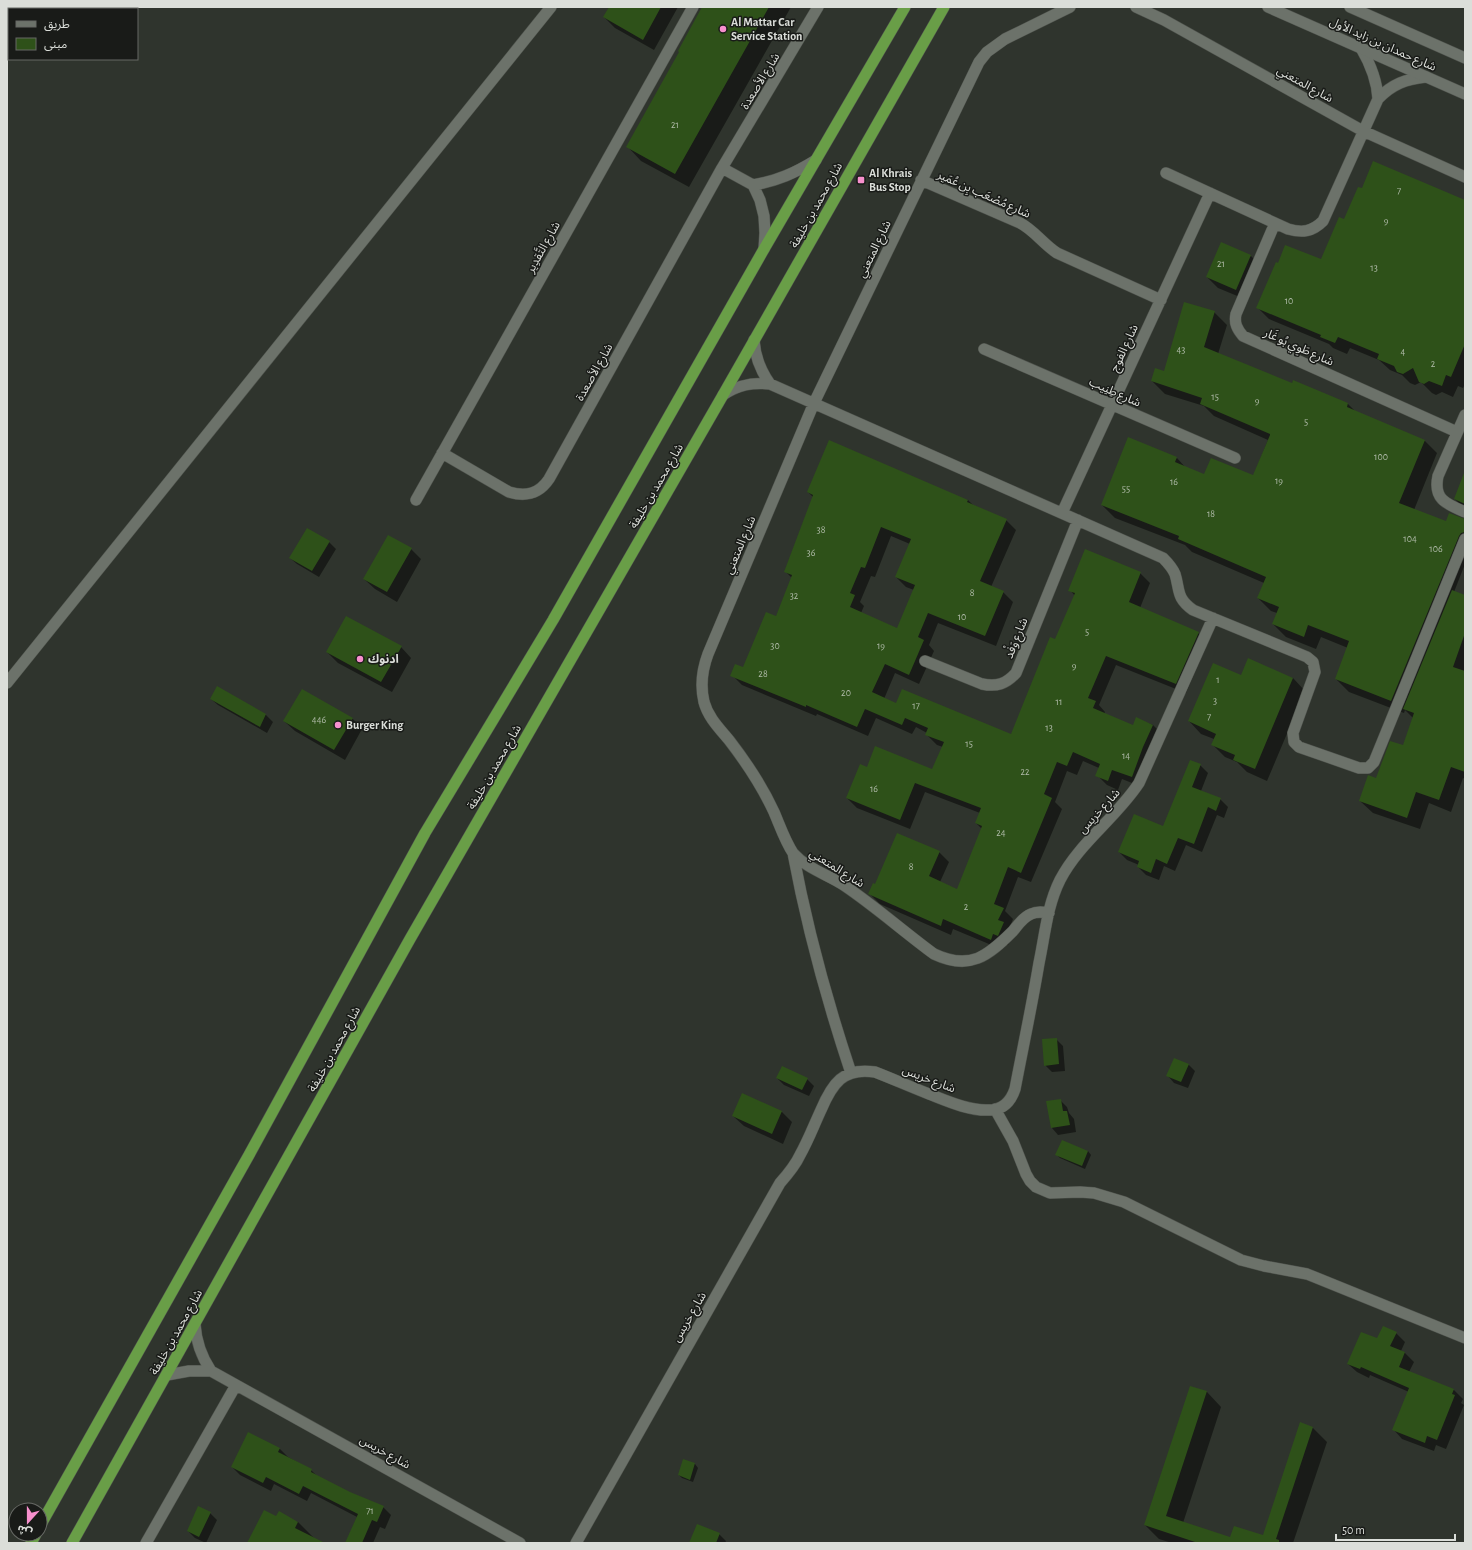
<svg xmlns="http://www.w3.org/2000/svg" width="1472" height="1550" font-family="'Alegreya Sans','Noto Sans Arabic',sans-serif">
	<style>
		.shadow { fill: #0007; fill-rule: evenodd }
		.building { fill: #2e5119; fill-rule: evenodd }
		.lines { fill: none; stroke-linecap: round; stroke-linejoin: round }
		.minor-casing { stroke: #4e524c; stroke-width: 12 }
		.secondary-casing { stroke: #4e524c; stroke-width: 12 }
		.trunk-casing { stroke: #4e524c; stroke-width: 12 }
		.minor { stroke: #6c726a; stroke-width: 11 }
		.secondary { stroke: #6c726a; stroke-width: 11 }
		.trunk { stroke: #699e47; stroke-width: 11 }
		.poi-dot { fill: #f790cd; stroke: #191b18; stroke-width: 1.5 }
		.labels { text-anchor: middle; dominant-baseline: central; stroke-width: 3; stroke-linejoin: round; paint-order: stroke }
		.number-label { font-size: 10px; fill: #b0bba9 }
		.poi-label { font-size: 12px; font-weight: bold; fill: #dbded9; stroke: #191b18; text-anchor: start }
		.street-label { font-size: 12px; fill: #dbded9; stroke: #191b18 }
	</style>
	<rect width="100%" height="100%" fill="#2f342d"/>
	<!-- shadow -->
	<path class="shadow" d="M610 7H678L654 50 615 28 604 17Z
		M703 7H791L689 187 641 161 628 147 680 52Z
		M1465 201V384L1463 388 1458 386 1453 397 1442 392 1436 395 1432 393 1421 382 1415 385 1410 383 1402 375 1390 370 1379 360 1350 348 1347 354 1333 348 1329 344 1269 319 1258 308 1279 264 1321 260 1345 221Z
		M1251 256 1261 266 1247 300 1218 288 1207 277Z
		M1214 312 1227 325 1218 354 1292 384 1293 381 1348 404 1356 412 1425 441 1437 453 1414 510 1447 522 1465 520V564L1454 592 1465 596V779L1463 778 1451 812 1429 803 1420 829 1373 813 1360 801 1403 747 1413 718 1405 710 1404 713 1349 692 1336 679 1348 648 1321 637 1316 649 1286 637 1273 624 1277 613 1271 611 1258 598 1264 583 1192 552 1185 545 1115 518 1102 505 1177 458 1186 468 1205 475 1253 477 1268 440 1214 416 1204 406 1165 394 1152 381 1164 372Z
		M1465 473V509L1455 499Z
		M808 492 968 500 973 505 1006 520 1016 530 991 587 1003 592 1013 602 996 646 938 623 929 645 934 651 919 684 895 673 884 699 897 704 1011 735 1056 641 1075 596 1070 590 1140 573 1150 583 1140 608 1198 633 1208 643 1186 693 1116 665 1099 705 1105 712 1104 714 1134 726 1137 719 1153 725 1163 735 1142 787 1122 779 1118 790 1107 785 1097 775 1099 768 1083 761 1077 775 1067 771 1055 802 1062 809 1031 882 1018 877 1005 911 1013 919 1009 929 1013 933 1008 945 1003 944 1001 949 953 929 951 935 880 904 870 894 876 886 939 852 949 862 940 882 958 890 982 829 976 823 980 813 925 792 910 829 857 808 847 798 867 768 933 770 943 747 937 745 927 735V733L916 727 912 734 876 718 868 736 817 714 816 716 742 685 732 675 744 669 776 617 792 578 785 571 813 497ZM891 536 910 544 896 577 906 587 914 590 898 629 861 613 864 606 860 602 871 576 875 577Z
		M329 542 336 549 319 577 297 564 290 558Z
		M411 549 421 559 397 602 375 589 364 579Z
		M401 647 411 658 392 692 338 663 327 652Z
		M1241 676 1293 678 1305 691 1267 781 1247 772 1237 762 1225 757 1212 744 1214 739 1201 734 1189 721Z
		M217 688 266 715 273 722 267 733 218 705 211 699Z
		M352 718 362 729 345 760 295 731 284 721Z
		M1200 765 1208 773 1201 791 1220 799 1228 807 1224 818 1217 815 1202 852 1186 845 1175 871 1164 866 1159 880 1146 875 1138 867 1139 865 1127 860 1119 852 1164 827Z
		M1056 1039 1063 1046 1065 1071 1052 1072 1045 1065Z
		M1188 1064 1195 1071 1188 1088 1174 1083 1168 1076Z
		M777 1078 807 1079 814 1086 809 1096 784 1085Z
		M743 1094 782 1112 792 1122 783 1144 744 1126 733 1116Z
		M1060 1100 1067 1107 1069 1113 1074 1119 1076 1132 1058 1135 1052 1128 1047 1102Z
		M1088 1151 1091 1155 1085 1169 1060 1158 1057 1155Z
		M1396 1333 1405 1342 1401 1351 1405 1353 1414 1362 1409 1372 1454 1390 1463 1399 1461 1403 1464 1405 1446 1449 1436 1445 1434 1451 1402 1439 1394 1430 1409 1392 1370 1375 1369 1378 1357 1372 1348 1364 1378 1339Z
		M1191 1387 1207 1392 1221 1407 1183 1523 1231 1539 1264 1536 1301 1424 1313 1428 1327 1442 1293 1543H1172L1159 1539 1145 1525Z
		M249 1434 280 1449 288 1457 311 1470 318 1477 350 1493 383 1507 391 1515 385 1529 380 1527 373 1543H346L357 1517 311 1493 307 1501 274 1484 271 1491 240 1475 232 1467Z
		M684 1460 695 1464 698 1468 693 1482 682 1478 679 1475Z
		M210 1513 217 1520 206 1543 195 1538 188 1531Z
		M277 1517 298 1522 319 1543H248Z
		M719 1534 726 1541 725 1543H690Z"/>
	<!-- building -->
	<path class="building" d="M609 7H661L643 40 603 17Z
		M702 7H769L675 174 626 147 679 52 678 51Z
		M1373 161 1465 200V344L1451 377 1446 375 1442 386 1429 381 1424 384 1419 382 1413 368 1403 374 1397 372 1394 366 1377 359 1379 354 1338 337 1335 343 1320 337 1321 335 1256 308 1276 262 1278 263 1285 245 1321 259 1339 217 1344 219 1358 187 1362 188Z
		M1221 242 1251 255 1236 290 1206 277Z
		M1184 302 1215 311 1204 347 1292 383 1293 380 1348 403 1347 407 1425 440 1399 503 1446 521 1449 513 1465 519V532L1461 533 1459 536 1391 701 1335 679 1349 641 1308 625 1304 637 1272 624 1279 607 1257 598 1266 577 1178 539 1179 536 1101 505 1128 437 1177 457 1175 462 1204 474 1211 458 1253 475 1270 435V434L1200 404 1202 398 1151 381 1155 368 1164 371Z
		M829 440 968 500 967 502 1007 519 980 581 1004 591 985 636 928 613 918 637 924 640 909 675 885 664 872 692 896 703 902 689 1011 734 1050 637 1055 639 1075 593 1068 591 1085 549 1141 572 1129 602 1199 632 1176 684 1106 656 1088 698 1096 701 1093 708 1133 725 1136 717 1153 725 1143 747 1132 777 1112 770 1108 781 1095 776 1100 764 1073 752 1067 766 1057 762 1044 794 1052 798 1021 873 1008 867 994 904 1004 908 998 920 1004 922 998 936 993 934 991 940 943 919 941 926 868 894 873 883 875 884 897 833 940 851 929 876 957 889 982 826 975 823 981 808 915 783 900 820 846 798 860 764 867 767 875 746 932 769 944 742 925 735 928 728 905 718 902 725 865 709 857 727 806 705V707L730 676 735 664 743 667 766 612 776 616 792 575 784 572 813 495 807 492ZM881 527 911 539 895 577 915 585 897 628 850 607 855 595 850 593 861 567 865 568Z
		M1464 473H1465V504L1454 499Z
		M307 528 330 541 312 571 289 558Z
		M388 535 412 548 387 592 363 579Z
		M1452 590 1465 595V633L1453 667 1465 671V772L1451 767 1439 800 1416 792 1407 818 1359 801 1368 775 1376 778 1390 741 1403 745 1414 713 1403 709Z
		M346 616 402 646 381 682 326 652Z
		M1248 658 1293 678 1255 769 1233 760 1235 755 1211 745 1216 734 1188 721 1213 663 1241 675Z
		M217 686 266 714 260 727 210 699Z
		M302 689 353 718 334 750 283 721Z
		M1190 760 1201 764 1192 787 1221 798 1216 811 1208 807 1194 844 1178 838 1167 864 1156 859 1151 873 1137 867 1139 861 1118 852 1134 814 1163 826Z
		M1057 1038 1059 1064 1044 1066 1042 1039Z
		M1174 1058 1189 1064 1181 1082 1166 1076Z
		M782 1066 808 1078 802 1090 776 1078Z
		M742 1093 782 1111 772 1134 732 1116Z
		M1061 1099 1063 1111H1067L1070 1125 1051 1128 1046 1101Z
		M1062 1140 1088 1151 1082 1166 1055 1155Z
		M1383 1326 1397 1332 1390 1346 1405 1352 1399 1367 1454 1389 1452 1394 1455 1395 1437 1440 1427 1436 1425 1443 1392 1430 1409 1388 1361 1367 1360 1369 1347 1364 1361 1332 1377 1338Z
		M1190 1386 1207 1391 1166 1516 1230 1537 1234 1526 1263 1535 1300 1422 1313 1427 1276 1539 1279 1540V1543H1198L1144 1525Z
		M248 1432 280 1448 278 1452 312 1469 311 1472 350 1492 384 1506 377 1522 372 1520 362 1543H345L358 1514 303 1486 299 1494 266 1477 263 1483 231 1467Z
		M683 1459 695 1463 690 1480 678 1475Z
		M198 1506 211 1512 199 1537 187 1531Z
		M264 1510 276 1516 279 1511 298 1522 295 1528 325 1543H247Z
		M697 1524 720 1533 716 1543H689Z"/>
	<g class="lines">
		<!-- minor casing -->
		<g class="minor-casing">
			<path id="minor" d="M1136 7 1164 20 1363 131 1465 177
				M1361 48C1371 65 1377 80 1378 99
				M722 168 753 185 760 200 764 216 765 233 764 249
				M1166 173 1288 229C1302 233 1312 232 1323 221L1378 99C1392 84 1406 79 1426 77
				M921 180 1020 223C1034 230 1043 244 1057 253L1161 300
				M753 185C777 181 795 173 816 160
				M1275 223 1236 314C1234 323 1237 329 1243 336L1457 432
				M754 340C755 357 760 370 770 384
				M984 349 1235 458
				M723 395C738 385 752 382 770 384L1163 558C1168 563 1172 567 1175 574 1180 590 1176 598 1193 610L1307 657 1313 662 1315 672 1293 733 1294 742 1299 747 1359 768H1368L1374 762 1465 539
				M1465 415 1438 476C1433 499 1446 504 1465 512
				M442 453 509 492C526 497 539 494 549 479L722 168 818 7
				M416 500 693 7
				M1062 513 1210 193
				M925 661 982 684C997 687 1006 684 1016 673L1078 520
				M7 683 551 7
				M793 853C807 928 827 1001 851 1073
				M1049 913C1043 912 1037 911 1031 914 1023 917 1018 925 1013 931 988 956 970 971 934 954 904 932 876 907 845 886 829 875 807 869 793 853 785 841 780 826 774 812 762 786 746 762 729 740 719 728 708 717 704 702 700 685 702 670 708 654L814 403 979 62 987 52 1005 39 1070 7
				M995 1109 1013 1141 1026 1174 1030 1181 1036 1187 1050 1193 1080 1192 1094 1193 1124 1202 1241 1260 1264 1266 1307 1274 1465 1338
				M195 1324C196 1342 201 1356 211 1371
				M167 1375 189 1371H211L520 1543
				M146 1543 236 1385
				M576 1543 780 1183C788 1174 795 1166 800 1155 808 1141 814 1125 821 1110 832 1084 843 1067 875 1072 893 1079 911 1087 929 1094 947 1101 969 1111 989 1110 1003 1110 1011 1101 1015 1089 1023 1047 1032 1005 1039 963 1045 935 1047 906 1060 880 1079 843 1116 818 1139 783L1213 618"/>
		</g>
		<!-- secondary casing -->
		<g class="secondary-casing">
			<path id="secondary" d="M1268 7 1465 94
				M1350 7 1465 58"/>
		</g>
		<!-- trunk casing -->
		<g class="trunk-casing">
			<path id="trunk" d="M40 1526 249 1155 425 833 553 620 764 249 905 7
				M31 1543 36 1534
				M72 1543 410 939 723 395 944 7"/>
		</g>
		<!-- minor -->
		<use href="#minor" class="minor"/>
		<!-- secondary -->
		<use href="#secondary" class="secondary"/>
		<!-- trunk -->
		<use href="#trunk" class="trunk"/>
	</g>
	<!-- markers -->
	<g class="poi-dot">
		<circle cx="723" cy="29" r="4"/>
		<rect x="857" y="176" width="8" height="8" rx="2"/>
		<circle cx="360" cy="659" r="4"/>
		<circle cx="338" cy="725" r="4"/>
	</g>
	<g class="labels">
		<!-- number labels -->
		<g class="number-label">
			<text x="675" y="125">21</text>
			<text x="1399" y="191">7</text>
			<text x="1386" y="221">9</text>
			<text x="1221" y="264">21</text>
			<text x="1374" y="268">13</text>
			<text x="1289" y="301">10</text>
			<text x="1181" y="350">43</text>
			<text x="1403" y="352">4</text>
			<text x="1433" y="364">2</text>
			<text x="1215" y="397">15</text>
			<text x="1257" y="401">9</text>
			<text x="1306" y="422">5</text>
			<text x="1381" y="457">100</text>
			<text x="1279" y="481">19</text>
			<text x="1174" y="482">16</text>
			<text x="1126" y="489">55</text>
			<text x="1211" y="514">18</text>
			<text x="821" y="530">38</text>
			<text x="1410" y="539">104</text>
			<text x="1436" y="549">106</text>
			<text x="811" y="553">36</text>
			<text x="972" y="593">8</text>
			<text x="794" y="596">32</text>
			<text x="962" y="617">10</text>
			<text x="1087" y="632">5</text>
			<text x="775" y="646">30</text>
			<text x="881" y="646">19</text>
			<text x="1074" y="666">9</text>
			<text x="763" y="674">28</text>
			<text x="1218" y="680">1</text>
			<text x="846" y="693">20</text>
			<text x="1215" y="701">3</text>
			<text x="1059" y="702">11</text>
			<text x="916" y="706">17</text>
			<text x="1209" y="717">7</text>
			<text x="319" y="720">446</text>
			<text x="1049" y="728">13</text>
			<text x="969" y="744">15</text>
			<text x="1126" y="756">14</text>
			<text x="1025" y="772">22</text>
			<text x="874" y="789">16</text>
			<text x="1001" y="833">24</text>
			<text x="911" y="867">8</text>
			<text x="966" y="907">2</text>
			<text x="370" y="1511">71</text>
		</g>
		<!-- poi labels -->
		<g class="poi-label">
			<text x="731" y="22">Al Mattar Car<tspan x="731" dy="14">Service Station</tspan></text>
			<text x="869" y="173">Al Khrais<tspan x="869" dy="14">Bus Stop</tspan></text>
			<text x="368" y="659">ادنوك</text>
			<text x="346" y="725">Burger King</text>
		</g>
		<!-- street labels -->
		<g class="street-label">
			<text transform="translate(1383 44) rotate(24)">شارع حمدان بن زايد الأول</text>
			<text transform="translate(760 81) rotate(-59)">شارع الأصعدة</text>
			<text transform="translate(1305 84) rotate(29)">شارع المتعني</text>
			<text transform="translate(984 194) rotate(24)">شارع مُصْعَب بِن عُمَير</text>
			<text transform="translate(816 205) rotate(-61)">شارع محمد بن خليفة</text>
			<text transform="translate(543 247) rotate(-61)">شارع التَّقدِير</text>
			<text transform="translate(874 249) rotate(-64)">شارع المتعني</text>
			<text transform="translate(1299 347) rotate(24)">شارع طَوِي بُو غَار</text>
			<text transform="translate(1124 348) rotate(-65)">شارع الفوج</text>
			<text transform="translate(594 372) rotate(-61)">شارع الأصعدة</text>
			<text transform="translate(1115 392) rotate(24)">شارع طِنِيب</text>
			<text transform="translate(656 486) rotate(-60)">شارع محمد بن خليفة</text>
			<text transform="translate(740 545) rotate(-67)">شارع المتعني</text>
			<text transform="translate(1016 638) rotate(-68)">شارع وَفْد</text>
			<text transform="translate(494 767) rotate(-60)">شارع محمد بن خليفة</text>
			<text transform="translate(1099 811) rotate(-48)">شارع خريس</text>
			<text transform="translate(837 868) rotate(32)">شارع المتعني</text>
			<text transform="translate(334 1049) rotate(-61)">شارع محمد بن خليفة</text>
			<text transform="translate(929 1079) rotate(21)">شارع خريس</text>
			<text transform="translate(689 1317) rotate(-60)">شارع خريس</text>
			<text transform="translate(176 1332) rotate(-61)">شارع محمد بن خليفة</text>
			<text transform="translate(385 1452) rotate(29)">شارع خريس</text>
		</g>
	</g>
	<!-- border -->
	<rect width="1472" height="1550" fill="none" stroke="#dbded9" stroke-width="16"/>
	<!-- legend -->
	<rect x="8" y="8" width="130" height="52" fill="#191b18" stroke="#676965"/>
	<rect x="16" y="21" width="20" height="6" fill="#6c726a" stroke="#676965"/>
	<text x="44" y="28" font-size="12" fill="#dbded9">طريق</text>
	<rect x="16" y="38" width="20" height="12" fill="#2e5119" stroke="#676965"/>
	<text x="44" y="48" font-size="12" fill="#dbded9">مبنى</text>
	<!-- north arrow -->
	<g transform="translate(28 1522) rotate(201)"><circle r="19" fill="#191b18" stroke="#676965"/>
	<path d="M0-3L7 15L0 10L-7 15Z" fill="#f790cd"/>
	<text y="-6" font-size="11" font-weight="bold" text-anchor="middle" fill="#dbded9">ش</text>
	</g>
	<!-- scale -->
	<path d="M1336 1534v6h119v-6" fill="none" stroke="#dbded9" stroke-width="2"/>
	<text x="1342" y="1534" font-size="12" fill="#dbded9" stroke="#191b18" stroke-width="3" paint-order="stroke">50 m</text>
</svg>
